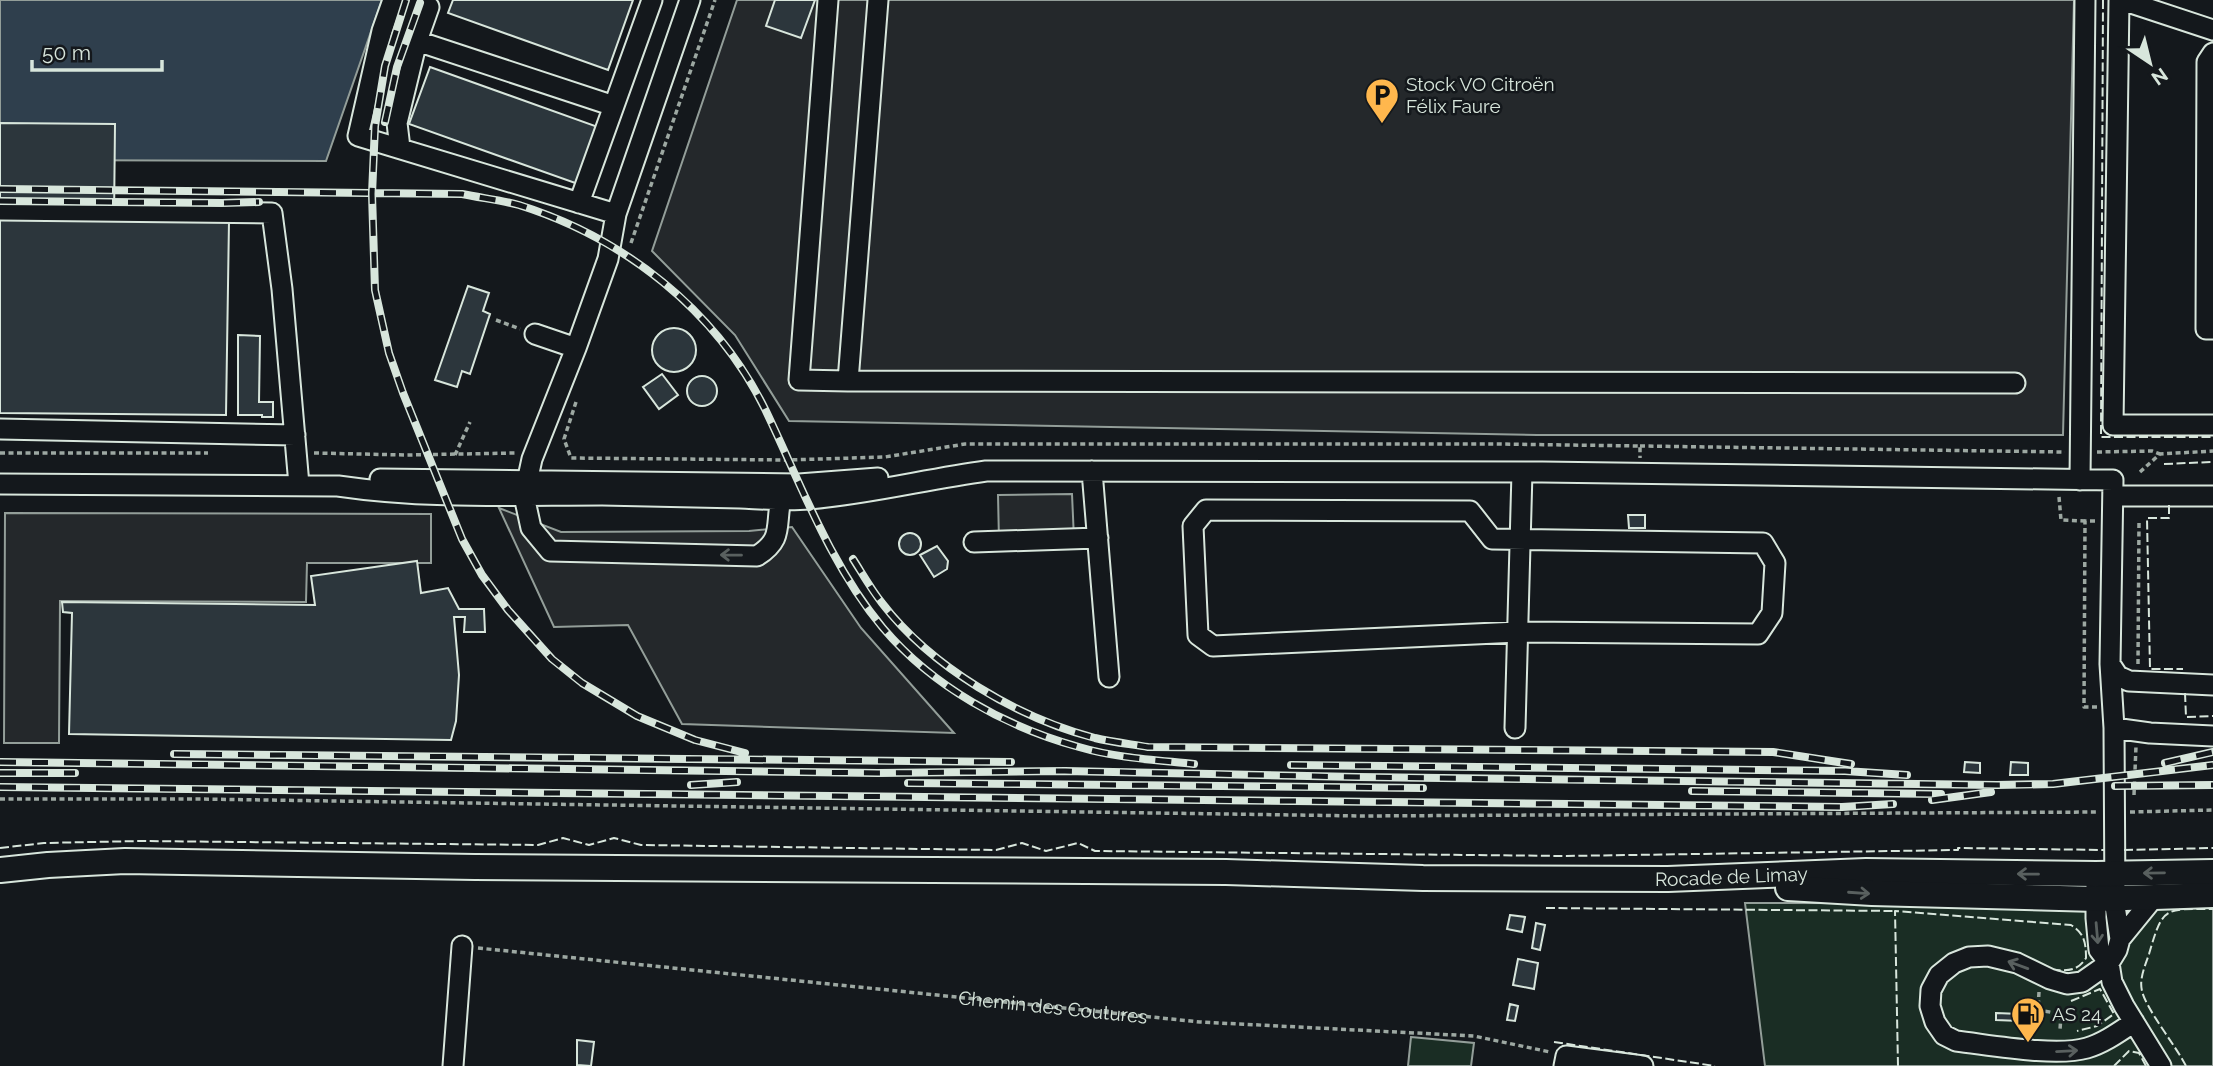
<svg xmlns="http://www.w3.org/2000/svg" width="2213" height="1066" font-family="Raleway,sans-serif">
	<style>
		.green { fill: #1a2d24; stroke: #939e99; stroke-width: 2 }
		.parking { fill: #24282b; stroke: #939e99; stroke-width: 2 }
		.water { fill: #2f3f4d; stroke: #939e99; stroke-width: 2 }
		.building { fill: #2c363c; stroke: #d8e6dc; stroke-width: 2 }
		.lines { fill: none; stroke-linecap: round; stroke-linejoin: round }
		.minor-casing { stroke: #d8e6dc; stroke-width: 23 }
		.major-casing { stroke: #d8e6dc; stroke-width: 28 }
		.path { stroke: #9da8a2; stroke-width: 3.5; stroke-dasharray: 5 3.5; stroke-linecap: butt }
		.minor { stroke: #14181c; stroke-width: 19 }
		.major { stroke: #14181c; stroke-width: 24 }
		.rail-casing { stroke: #d8e6dc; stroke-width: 8 }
		.rail { stroke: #14181c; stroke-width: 5; stroke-dasharray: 16; stroke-linecap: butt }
		.fence { stroke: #d8e6dc; stroke-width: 2; stroke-dasharray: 9 3.5; stroke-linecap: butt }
		.oneway { stroke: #59605f }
		.labels { text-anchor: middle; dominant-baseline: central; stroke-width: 5; stroke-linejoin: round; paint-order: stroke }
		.poi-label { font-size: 19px; fill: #d8e6dc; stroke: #14181c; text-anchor: start }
		.street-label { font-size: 19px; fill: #d8e6dc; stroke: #14181c }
	</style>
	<rect width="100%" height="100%" fill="#14181c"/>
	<!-- green -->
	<path class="green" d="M1745 903 2213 904V1066H1765Z
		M1411 1037 1474 1043 1471 1066H1408Z"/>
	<!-- parking -->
	<path class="parking" d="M737 0H2074L2063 435H1537L789 421 735 335 652 251Z
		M1072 494 1074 539 999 541 998 495Z
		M499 508 561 532 749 531 792 527 861 628 954 733 682 724 628 625 554 627Z
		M5 513 431 514V563H307L306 602 60 601 59 743H4Z"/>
	<!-- water -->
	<path class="water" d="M0 0H382L326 161 0 160Z"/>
	<!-- building -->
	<path class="building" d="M453 0H633L608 70 448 13Z
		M775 0H815L801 38 766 26Z
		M430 67 598 127 578 184 409 124Z
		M0 123 115 124 114 220 229 221 226 415 0 413Z
		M468 286 489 293 483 311 490 314 470 374 462 371 457 387 435 380Z
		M652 350a22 22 0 1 1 44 0a22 22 0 1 1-44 0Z
		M238 335 260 336 259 402H273V417H262V415H238Z
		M662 374 678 395 659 409 643 387Z
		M687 391a15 15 0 1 1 30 0a15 15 0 1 1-30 0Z
		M1628 515H1645V528H1629Z
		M899 544a11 11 0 1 1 22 0a11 11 0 1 1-22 0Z
		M937 546 948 561 947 569 934 577 920 555Z
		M417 561 421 593 448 588 459 609H484L485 632H464L465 617H454L459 675 456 721 451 740 69 734 72 613 63 612 62 602 315 605 311 576Z
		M1965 762 1980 763V773L1964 772Z
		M2011 762 2028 763V775H2010Z
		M1510 915 1525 917 1522 932 1507 929Z
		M1536 923 1545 925 1540 950 1532 948Z
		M1518 959 1538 963 1534 989 1513 985Z
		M1510 1004 1518 1006 1515 1021 1507 1020Z
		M1996 1013 2020 1014V1021L1996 1020Z
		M577 1040 594 1042 591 1066 577 1065Z"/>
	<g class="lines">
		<!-- minor casing -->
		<g class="minor-casing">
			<path id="minor" d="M393 0 382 31 358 136 616 214
				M690 0 616 214 608 259 576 348 532 459 524 496 531 528 550 551 757 556C784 539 775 526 781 499
				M828 0 799 380 848 381 878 0
				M2119 0 2113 425H2213
				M2122 0 2213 30
				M417 41 614 106
				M2213 53 2207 62 2206 329H2213
				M400 148 397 123 417 41 429 7
				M579 203 652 0
				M0 210 272 213 282 289 299 485
				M535 334 576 348
				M848 381 2015 383
				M0 429 295 435
				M1092 471 1109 677
				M380 479 799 484 878 478
				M2080 480 2085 0
				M0 484 338 486C426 499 514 495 602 495 648 496 694 497 740 498 763 499 786 501 809 499 869 494 927 479 986 471L1542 472 2113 480 2110 664 2114 728 2115 906 2120 939 2117 950 2109 963 2082 982 2067 984 2050 979 2017 963 1988 956 1969 957 1954 963 1939 975 1931 990 1930 1006 1935 1022 1944 1035 1956 1041C1991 1045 2055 1057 2087 1048 2104 1043 2119 1032 2134 1022
				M2113 496H2213
				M1206 510 1470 511 1492 539 1763 543 1775 563 1772 613 1758 634 1518 632 1213 646 1198 635 1193 526Z
				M974 542 1098 538
				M2110 664 2118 676 2129 681 2213 685
				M1515 728 1522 472
				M2114 728 2150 733 2213 736
				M2096 885V918L2099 950 2109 963 2112 982 2124 1006 2161 1066
				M2120 939 2155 896
				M453 1066 462 946
				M1564 1066 1566 1056 1643 1066"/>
		</g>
		<!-- major casing -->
		<g class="major-casing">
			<g id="major">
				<path id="s2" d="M0 870 48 865 125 861 475 867 1226 872 1423 878 1668 879 1866 871 2096 874 2213 872"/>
				<path d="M1788 888 1872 893 2096 899 2213 895"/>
			</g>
		</g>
		<!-- path -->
		<g class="path">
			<path d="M631 243 715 0"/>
			<path d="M496 320 520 329"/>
			<path d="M576 402 564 439 571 458 788 460 885 457 965 444H1498L1640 446V458"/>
			<path d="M1640 446 2065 452"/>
			<path d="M2097 452 2152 451 2160 454"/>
			<path d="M0 453H208"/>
			<path d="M314 453 406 455 516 453"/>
			<path d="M455 455 470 422"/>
			<path d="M2140 472 2160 454 2213 451"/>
			<path d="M2059 497 2061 520 2085 521"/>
			<path d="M2095 521H2085L2084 707H2097"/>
			<path d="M2138 664 2139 523"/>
			<path d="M2134 795 2136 746"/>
			<path d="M0 799H198L1361 816 2098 812"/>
			<path d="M2130 812 2213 810"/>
			<path id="s1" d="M478 948 1200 1022 1474 1036 1550 1052"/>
			<path d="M2039 992 2038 1010 2061 1014 2060 1030"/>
		</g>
		<!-- minor -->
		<use href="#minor" class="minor"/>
		<!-- major -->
		<use href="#major" class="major"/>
		<!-- rail casing -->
		<g class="rail-casing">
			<path id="rail" d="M406 0 385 66 375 126 372 194 375 290 389 353 403 393 462 539 482 575 508 610 552 659 582 683 637 716 695 740 745 753
				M385 122 397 67 420 3
				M0 189 462 194C481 198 501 200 519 205 624 238 716 310 765 409 801 484 829 563 883 628 933 687 1006 727 1079 747 1116 758 1156 760 1194 764
				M0 201 222 203 259 202
				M853 559C862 573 871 589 882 603 931 667 1018 718 1095 738 1112 742 1130 744 1148 747L1773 752 1851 764
				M174 754 1011 762
				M0 762 878 773 1065 771 1358 777 1997 785 2053 784 2213 765
				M2165 763 2213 752
				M1291 765 1845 771 1907 775
				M0 773H75
				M908 783 1423 788
				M691 785 737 782
				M2115 786 2213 785
				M0 787 1842 807 1893 804
				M1692 791 1941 794
				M1932 800 1991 792"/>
		</g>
		<!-- rail -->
		<use href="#rail" class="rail"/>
		<!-- fence -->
		<path class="fence" d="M2103 0 2101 437H2213
			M2164 464 2213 462
			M2169 505V518H2147L2150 669H2183
			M2185 693 2186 717 2213 716
			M0 848 44 843 140 841 538 845 563 838 589 845 614 838 641 845 996 850 1022 843 1046 851 1078 843 1095 851 1565 856 1958 850V848L2105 850
			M2124 850 2213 848
			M1546 908 1895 911
			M2071 1001 2100 989 2114 1014 2097 1026 2077 1031
			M1554 1042 1715 1066
			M1898 1066 1895 911 2071 925C2084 933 2086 942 2086 958 2078 970 2070 971 2056 970
			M2114 1066 2129 1051 2139 1053 2146 1066
			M2186 1066C2176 1046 2146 1009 2142 991 2139 979 2145 966 2149 954 2163 906 2164 909 2213 909"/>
	</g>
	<!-- one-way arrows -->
	<defs><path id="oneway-shaft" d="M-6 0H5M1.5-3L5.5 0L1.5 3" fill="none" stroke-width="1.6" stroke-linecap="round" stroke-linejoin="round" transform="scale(1.75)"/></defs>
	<g class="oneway">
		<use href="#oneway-shaft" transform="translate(731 555) rotate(-179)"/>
		<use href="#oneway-shaft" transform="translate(2154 873) rotate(179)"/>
		<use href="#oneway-shaft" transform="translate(2028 874) rotate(-179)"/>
		<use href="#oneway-shaft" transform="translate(1859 893) rotate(4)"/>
		<use href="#oneway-shaft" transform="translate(2097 933) rotate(85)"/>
		<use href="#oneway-shaft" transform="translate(2018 965) rotate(-160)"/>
		<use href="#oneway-shaft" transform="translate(2067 1051) rotate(-3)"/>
	</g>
	<!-- icons -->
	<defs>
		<g id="parking-pin" transform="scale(1.75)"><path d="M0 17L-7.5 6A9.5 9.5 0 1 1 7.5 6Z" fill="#ffb74d" stroke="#14181c"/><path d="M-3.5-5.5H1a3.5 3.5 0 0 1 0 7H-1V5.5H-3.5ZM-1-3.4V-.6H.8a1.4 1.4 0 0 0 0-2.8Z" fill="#111"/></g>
		<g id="fuel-pin" transform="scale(1.75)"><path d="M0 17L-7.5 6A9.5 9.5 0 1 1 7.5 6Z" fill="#ffb74d" stroke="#14181c"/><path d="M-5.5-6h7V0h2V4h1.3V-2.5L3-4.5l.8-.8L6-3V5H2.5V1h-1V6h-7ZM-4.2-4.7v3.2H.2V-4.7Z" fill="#111"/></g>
	</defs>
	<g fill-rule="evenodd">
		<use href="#parking-pin" x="1382" y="95"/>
		<use href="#fuel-pin" x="2028" y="1014"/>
	</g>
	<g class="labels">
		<!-- poi labels -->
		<g class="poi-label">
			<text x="1406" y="84">Stock VO Citroën<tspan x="1406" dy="22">Félix Faure</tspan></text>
			<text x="2052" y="1014">AS 24</text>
		</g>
		<!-- street labels -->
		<g class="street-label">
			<text stroke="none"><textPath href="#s2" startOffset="1732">Rocade de Limay</textPath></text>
			<text stroke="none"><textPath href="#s1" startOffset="578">Chemin des Coutures</textPath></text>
		</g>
	</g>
	<!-- north arrow -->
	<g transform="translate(2150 63) rotate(145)" stroke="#14181c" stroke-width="5" paint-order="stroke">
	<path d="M0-5L12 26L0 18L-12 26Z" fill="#d8e6dc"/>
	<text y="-10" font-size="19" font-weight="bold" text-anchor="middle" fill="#d8e6dc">N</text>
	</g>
	<!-- scale -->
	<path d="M32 60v10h130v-10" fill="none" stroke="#d8e6dc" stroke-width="3.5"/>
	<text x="42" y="60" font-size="21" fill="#d8e6dc" stroke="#14181c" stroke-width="5" paint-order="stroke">50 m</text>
</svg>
